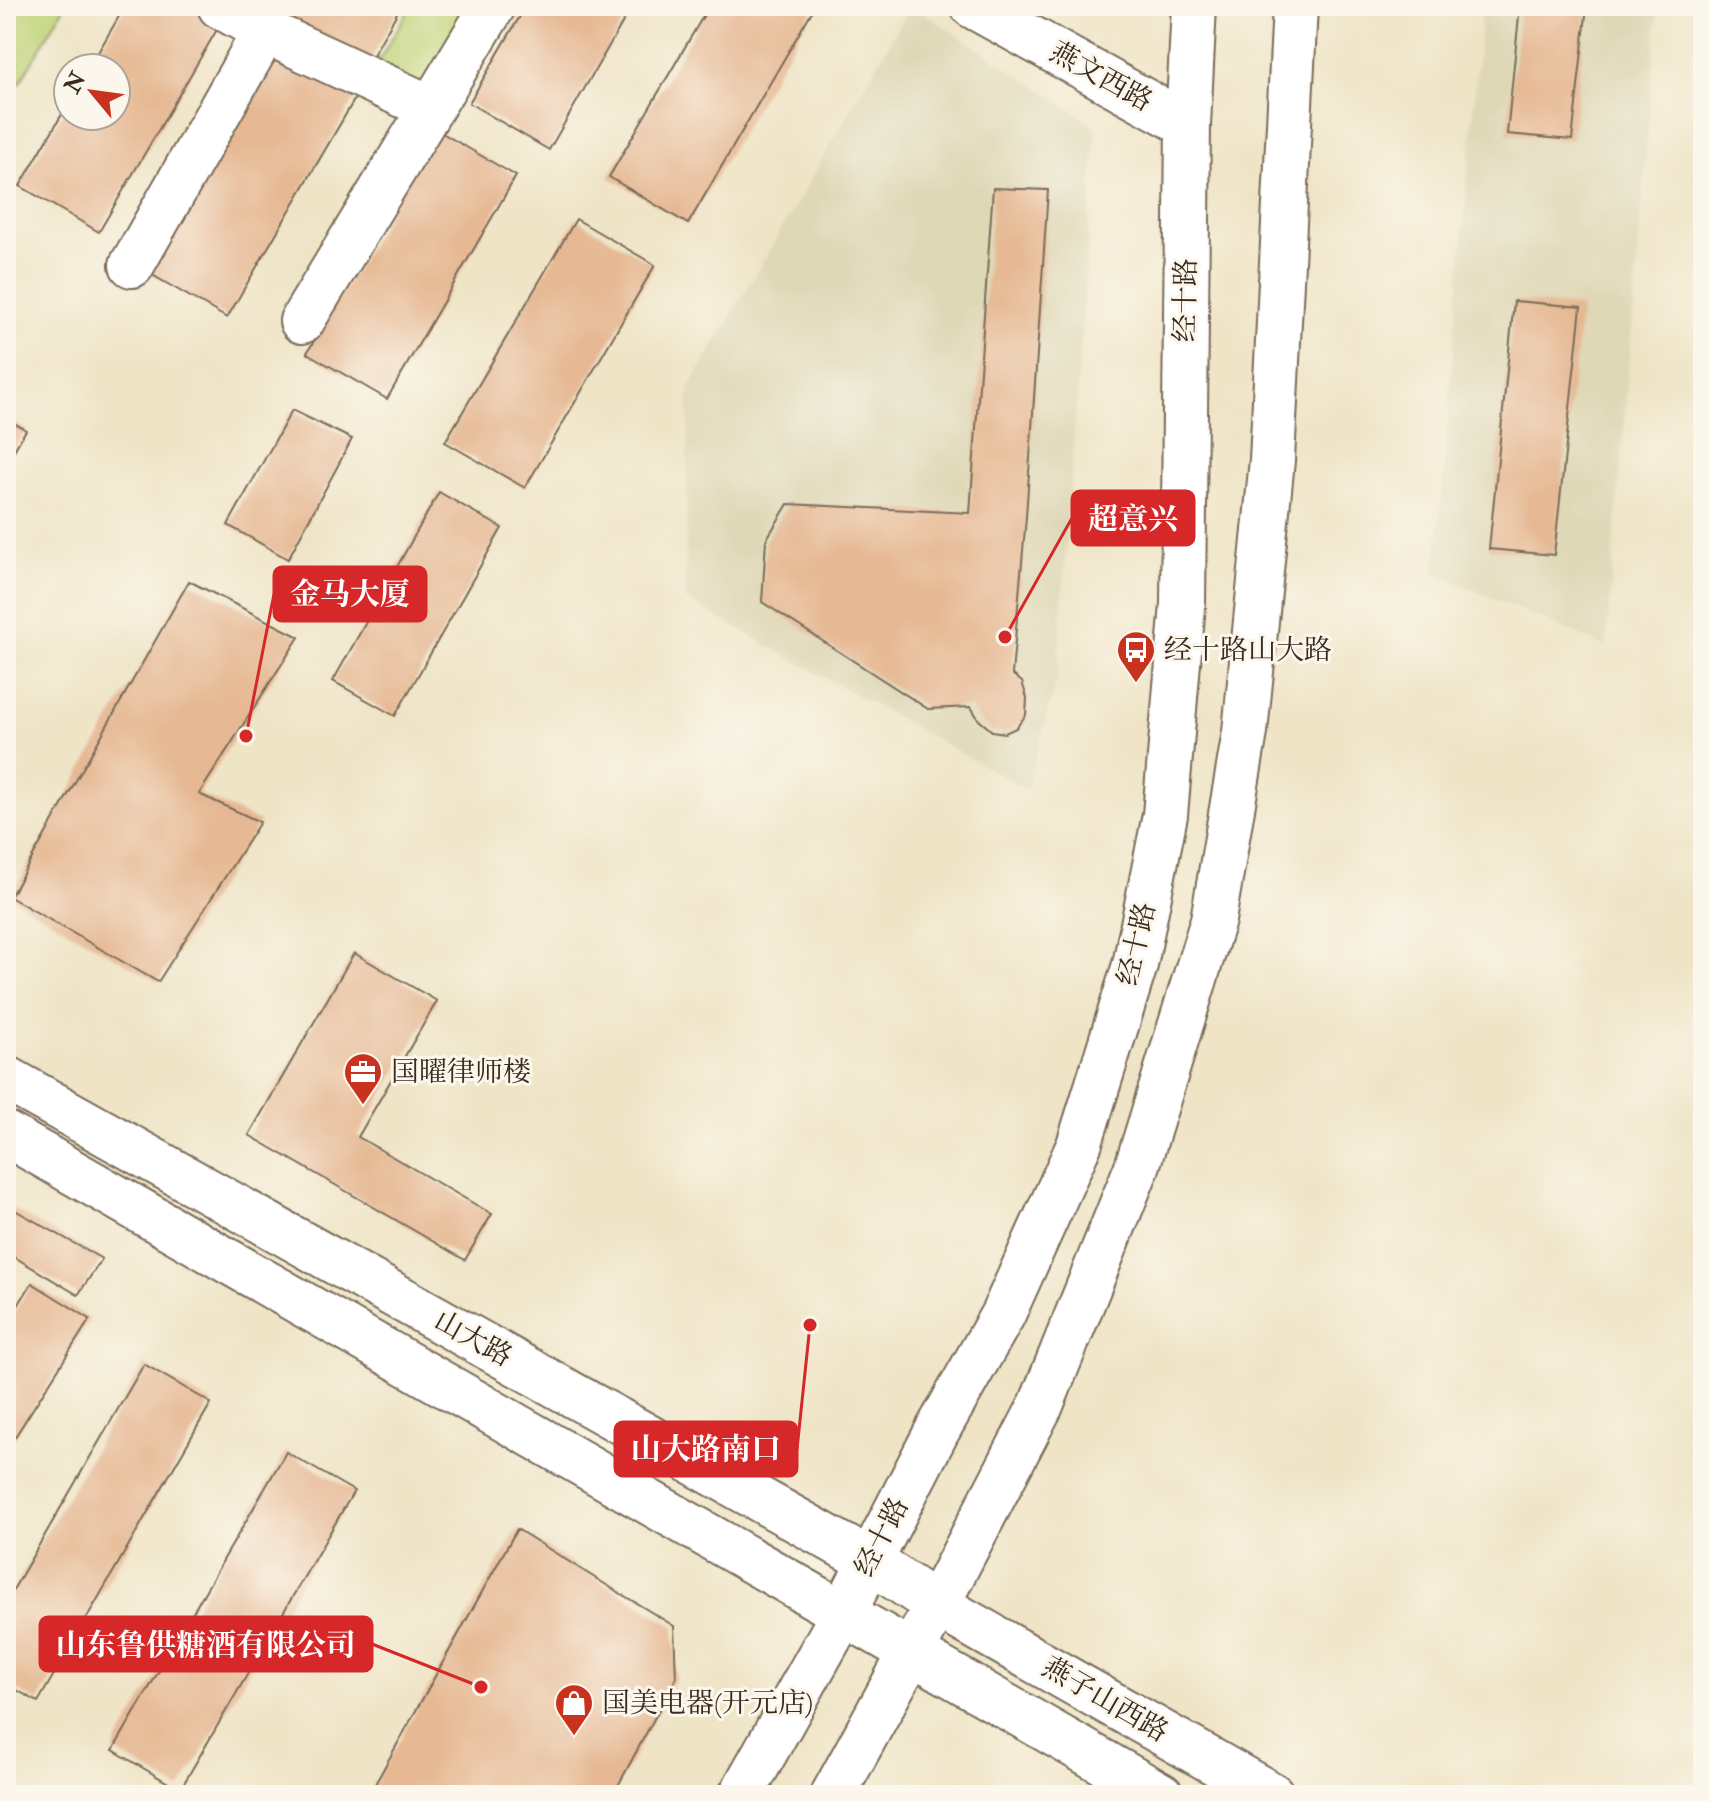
<svg xmlns="http://www.w3.org/2000/svg" width="1709" height="1801" font-family="'IM FELL Double Pica','Noto Serif SC',serif">
	<style>
		.built { fill: #dfd8b7 }
		.green { fill: #bed175; stroke: #7c7e4a; stroke-width: 2 }
		.building { fill: #e6b994 }
		.lines { fill: none; stroke-linecap: round; stroke-linejoin: round }
		.minor-casing { stroke: #7a6b59; stroke-width: 48 }
		.major-casing { stroke: #7a6b59; stroke-width: 48 }
		.highway-casing { stroke: #7a6b59; stroke-width: 48 }
		.minor { stroke: #fff; stroke-width: 44 }
		.major { stroke: #fff; stroke-width: 44 }
		.highway { stroke: #fff; stroke-width: 44 }
		.labels { text-anchor: middle; dominant-baseline: central; stroke-width: 6; stroke-linejoin: round; paint-order: stroke }
		.street-label { font-size: 28px; fill: #3b2a1e; stroke: #fbf7ec }
		.poi-label { font-size: 28px; fill: #3b2a1e; stroke: #fbf7ec; text-anchor: start }
		.leader { fill: none; stroke: #d62828; stroke-width: 3 }
		.callout-dot { fill: #d62828; stroke: #fbf7ec; stroke-width: 3 }
		.callout { fill: #d62828; stroke: #d62828; stroke-width: 3 }
		.callout-label { font-size: 30px; text-anchor: middle; font-weight: bold; fill: #fff }
	</style>
	<rect width="100%" height="100%" fill="#fbf7ec"/>
	<filter id="ink" filterUnits="userSpaceOnUse"><feTurbulence type="fractalNoise" baseFrequency=".0125" numOctaves="2"/><feDisplacementMap in="SourceGraphic" scale="16" xChannelSelector="R" yChannelSelector="G"/><feConvolveMatrix kernelMatrix="1 2 1 2 8 2 1 2 1" color-interpolation-filters="sRGB"/></filter>
	<filter id="wash" filterUnits="userSpaceOnUse"><feTurbulence type="fractalNoise" baseFrequency=".006" numOctaves="4" result="noise"/><feDisplacementMap in="SourceGraphic" scale="32" xChannelSelector="R" yChannelSelector="G"/><feGaussianBlur stdDeviation="1.8" result="paint"/><feColorMatrix in="noise" values="0 0 0 0 0 0 0 0 0 0 0 0 0 0 0 0 0 1.4 0 .05"/><feComposite in="paint" operator="in"/></filter>
	<g filter="url(#wash)">
		<rect width="100%" height="100%" fill="#efe4c6"/>
		<!-- built -->
		<path class="built" d="M911 6H913L1096 126 1057 676 1027 790 685 599 689 389Z
			M1482 6H1658L1606 647 1435 573Z"/>
		<!-- green -->
		<path class="green" d="M6 6H65L16 89 6 83Z
			M411 6H474L423 94 375 67Z"/>
		<g id="blocks">
			<!-- building -->
			<path class="building" d="M125 6H223L229 9 99 232 20 186 68 104V116H116V68H89Z
				M293 6H401L360 78 278 32Z
				M526 6H632L549 150 469 103Z
				M709 6H815L688 224 609 177Z
				M1520 6H1587L1572 140 1507 134Z
				M278 49 357 95 227 318 147 272Z
				M437 130 516 176 387 399 307 353Z
				M993 188 1048 190 1026 517 1012 674 1022 682 1027 698 1026 715 1016 728 1005 733 992 731 979 720 971 707 928 709 762 602 766 540 788 504 970 513Z
				M576 219 655 265 525 488 445 442Z
				M1514 301 1581 307 1554 555 1489 549Z
				M292 410 352 439 288 559 228 525Z
				M6 418 26 430 6 464Z
				M439 492 502 528 395 716 333 681Z
				M189 581 299 637 199 794 260 822 158 982 10 897Z
				M354 953 437 1001 358 1137 492 1214 465 1260 249 1135Z
				M6 1205 102 1259 78 1295 6 1252Z
				M32 1283 90 1319 6 1451V1325Z
				M144 1364 211 1403 38 1702 6 1684V1602Z
				M286 1452 354 1491 180 1790 113 1750Z
				M517 1529 595 1578 674 1626 676 1678 613 1795H369Z"/>
		</g>
	</g>
	<g filter="url(#ink)">
		<use href="#blocks" fill-opacity="0" stroke="#7a6b59" stroke-width="2"/>
		<g class="lines">
			<!-- minor casing -->
			<g class="minor-casing">
				<path id="minor" d="M220 6 265 31
					M973 6 1188 125
					M132 265 265 31 431 108
					M302 321 493 6"/>
			</g>
			<!-- major casing -->
			<g class="major-casing">
				<path id="major" d="M6 1078 870 1561 937 1605 1272 1795
					M6 1134 1161 1795"/>
			</g>
			<!-- highway casing -->
			<g class="highway-casing">
				<path id="highway" d="M741 1795 844 1612 936 1433 1003 1314 1079 1145 1135 965 1165 815 1183 604 1188 125 1194 6
					M833 1795 937 1605 1041 1405 1137 1167 1213 920 1245 732 1272 460 1295 6"/>
			</g>
			<!-- minor -->
			<use href="#minor" class="minor"/>
			<!-- major -->
			<use href="#major" class="major"/>
			<!-- highway -->
			<use href="#highway" class="highway"/>
		</g>
	</g>
	<!-- icons -->
	<defs>
		<g id="bus-pin" transform="scale(2)"><path d="M0 17L-7.5 6A9.5 9.5 0 1 1 7.5 6Z" fill="#c8321e" stroke="#fbf7ec"/><path d="M-5-6H5V4H4V6H2V4H-2V6H-4V4H-5ZM-3.5-4V0h7V-4ZM-3.5 1.2v1.5H-2V1.2ZM2 1.2v1.5H3.5V1.2Z" fill="#fff"/></g>
		<g id="office-pin" transform="scale(2)"><path d="M0 17L-7.5 6A9.5 9.5 0 1 1 7.5 6Z" fill="#c8321e" stroke="#fbf7ec"/><path d="M-6-3h4V-5.5h4V-3h4V5H-6ZM-1-4.5V-3h2v-1.5ZM-6 0V1H6V0Z" fill="#fff"/></g>
		<g id="shop-pin" transform="scale(2)"><path d="M0 17L-7.5 6A9.5 9.5 0 1 1 7.5 6Z" fill="#c8321e" stroke="#fbf7ec"/><path d="M-5-2.5h2.3a2.7 3.5 0 0 1 5.4 0H5L5.5 6h-11ZM-1.5-2.5h3a1.5 2.3 0 0 0-3 0Z" fill="#fff"/></g>
	</defs>
	<g fill-rule="evenodd">
		<use href="#bus-pin" x="1136" y="650"/>
		<use href="#office-pin" x="363" y="1072"/>
		<use href="#shop-pin" x="574" y="1703"/>
	</g>
	<g class="labels">
		<!-- street labels -->
		<g class="street-label">
			<text transform="translate(1101 77) rotate(29)">燕文西路</text>
			<text transform="translate(1186 300) rotate(-89)">经十路</text>
			<text transform="translate(1137 944) rotate(-77)">经十路</text>
			<text transform="translate(473 1339) rotate(29)">山大路</text>
			<text transform="translate(882 1537) rotate(-63)">经十路</text>
			<text transform="translate(1105 1700) rotate(30)">燕子山西路</text>
		</g>
		<!-- poi labels -->
		<g class="poi-label">
			<text x="1164" y="650">经十路山大路</text>
			<text x="391" y="1072">国曜律师楼</text>
			<text x="602" y="1703">国美电器(开元店)</text>
		</g>
	</g>
	<!-- callouts -->
	<path class="leader" d="M1005 637L1072 518M246 736L274 594M810 1325L797 1449M481 1687L372 1644"/>
	<g class="callout-dot">
		<circle cx="1005" cy="637" r="8"/>
		<circle cx="246" cy="736" r="8"/>
		<circle cx="810" cy="1325" r="8"/>
		<circle cx="481" cy="1687" r="8"/>
	</g>
	<g class="callout">
		<rect x="1072" y="491" width="122" height="54" rx="8"/>
		<rect x="274" y="567" width="152" height="54" rx="8"/>
		<rect x="615" y="1422" width="182" height="54" rx="8"/>
		<rect x="40" y="1617" width="332" height="54" rx="8"/>
	</g>
	<g class="callout-label">
		<text x="1133" y="529">超意兴</text>
		<text x="350" y="604">金马大厦</text>
		<text x="706" y="1459">山大路南口</text>
		<text x="206" y="1655">山东鲁供糖酒有限公司</text>
	</g>
	<!-- margin -->
	<rect width="1709" height="1801" fill="none" stroke="#fbf7ec" stroke-width="32"/>
	<!-- north arrow -->
	<g transform="translate(92 92) rotate(299)"><circle r="38" fill="#fbf7ec" stroke="#aea59a" stroke-width="2"/>
	<path d="M0-6L14 30L0 20L-14 30Z" fill="#c8321e"/>
	<text y="-12" font-size="22" font-weight="bold" text-anchor="middle" fill="#3b2a1e">N</text>
	</g>
</svg>
